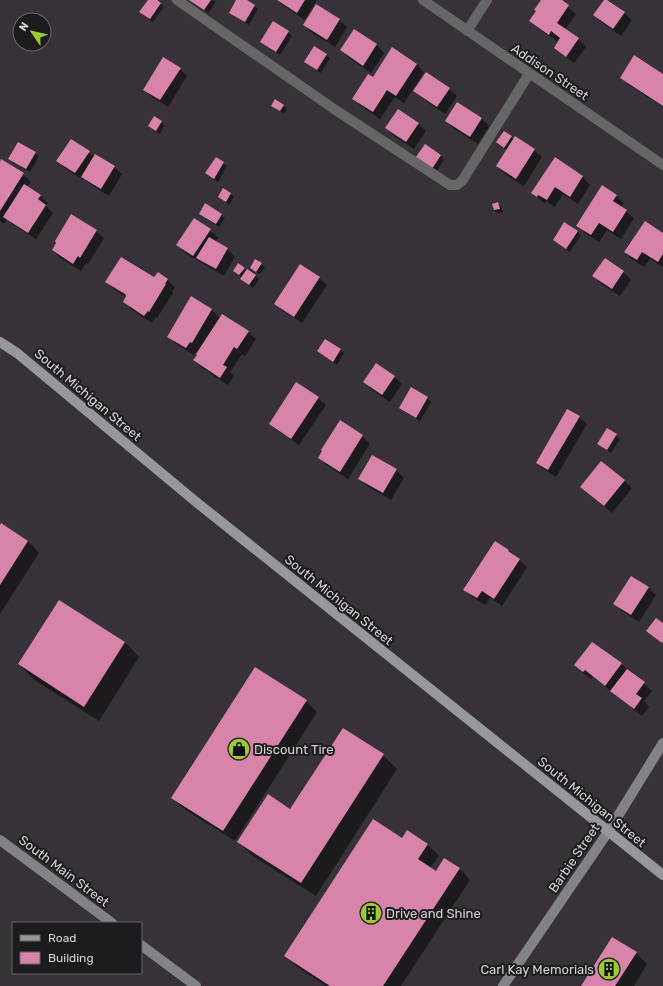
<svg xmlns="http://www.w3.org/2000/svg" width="663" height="986" font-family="Rubik,sans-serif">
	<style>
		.shadow { fill: #0007 }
		.building { fill: #d783aa }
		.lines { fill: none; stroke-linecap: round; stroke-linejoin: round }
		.lane { stroke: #666669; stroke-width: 10 }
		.street { stroke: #666669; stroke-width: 10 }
		.secondary { stroke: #828287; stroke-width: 10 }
		.primary { stroke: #97979e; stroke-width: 10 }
		.labels { text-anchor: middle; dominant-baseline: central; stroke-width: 4; stroke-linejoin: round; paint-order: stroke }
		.street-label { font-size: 13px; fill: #d3d1d4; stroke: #1d1b1d }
		.poi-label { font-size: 13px; fill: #d3d1d4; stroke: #1d1b1d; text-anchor: start }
	</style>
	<rect width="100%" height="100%" fill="#363238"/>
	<!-- shadow -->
	<path class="shadow" d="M149 0H155L164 7 153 22 141 12Z
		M190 0H213L216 2 208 13Z
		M237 0H245L258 9 249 25 230 12Z
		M277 0H316V1L305 20 281 4Z
		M545 0H560L576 14 565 30 578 39 586 47 574 63 563 55 555 48 561 40 559 38 557 41 538 28 530 21Z
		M605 0 624 13 632 20 621 36 602 23 595 15Z
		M339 20 347 27 335 47 312 33 304 25Z
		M354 31 377 45 384 53 371 73 349 58 341 50Z
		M288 32 292 36 280 55 261 42Z
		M314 47 330 58 321 73 305 62Z
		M416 64 424 72 404 103 395 97 380 119 361 106 353 99 373 78Z
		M180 69 187 76 168 107 152 97 144 90Z
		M663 75V107L629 85 621 78Z
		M449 89 457 96 445 114 422 98 414 91Z
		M458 104 482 119 489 126 478 144 454 129 447 121Z
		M272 105 283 106 287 109 284 114Z
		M161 122 164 125 160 134 149 126Z
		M418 124 426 131 414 149 394 136 386 128Z
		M511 137 514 140 534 150 542 157 524 186 505 174 497 166 507 150 501 146Z
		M71 140 94 157 114 167 122 174 109 196 90 184 84 179 83 180 65 168 58 160Z
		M426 145 444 159 436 172 417 157Z
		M35 153 39 156 30 172 13 162 10 159Z
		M216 158 227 166 218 182 206 173Z
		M555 159 583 177 590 185 578 204 563 194 555 207 546 201 545 204 533 193Z
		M0 163 23 174 31 182 27 187 40 196 48 203 46 206 53 213 36 239 12 224 7 219 4 224 0 221Z
		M230 194 234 197 229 205 219 197Z
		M616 196 624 203 621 207 634 218 621 239 607 230 599 242 585 233 577 226Z
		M498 204 501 207 503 212 498 213 494 210Z
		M200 214 221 215 225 218 219 227Z
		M210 230 218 238 215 242 227 249 235 257 224 276 185 253 178 245Z
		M96 231 104 238 88 264 86 263 81 271 60 258 53 250Z
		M577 232 581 235 570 252 554 240Z
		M663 234V267L650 259 644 267 633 260 625 252Z
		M261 264 265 267 260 274 255 271Z
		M244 268 259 279 253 288 245 283 241 279 242 278 234 271Z
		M623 272 631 280 620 296 601 284 594 276Z
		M155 278 167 280 175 287 172 292 173 293 157 318 156 317 152 323 132 310 124 302 127 298 114 289 106 282Z
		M319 278 327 285 302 323 283 311 276 303Z
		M192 297 212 310 220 318 248 332 256 339 245 356 242 354 230 372 234 376 228 385 202 368 194 360 198 355 196 352 194 355 176 344 169 337Z
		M341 350 344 353 337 365 318 351Z
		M377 364 395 377 402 384 390 402 372 390 365 382Z
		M411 389 427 398 431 402 420 421 404 411 400 407Z
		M318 398 326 405 299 445 278 431 270 424Z
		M579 417 587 424 556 477 545 470 537 463Z
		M340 422 362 436 370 444 348 479 326 465 319 457Z
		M607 429 620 439 611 453 598 444Z
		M396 470 404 478 391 500 367 486 359 479Z
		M624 481 632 488 612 513 589 494Z
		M2 525 28 541 39 553 0 614V527Z
		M495 542 509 551 527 567 502 606 490 598 485 605 472 597 465 590Z
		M648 588 656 595 639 622 622 611 615 604Z
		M125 642 139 657 99 721 33 679 19 664Z
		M592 643 621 664 652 691 644 701 649 707 642 716 593 677 591 679 583 673 575 665Z
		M306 701 317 712 235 841 184 809 173 798Z
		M383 755 397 769 316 896 253 856 238 842Z
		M403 840 427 844 439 856 430 868 436 872 459 868 470 880 401 986H326L297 967 286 956Z
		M636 953 647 964 634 986H582Z"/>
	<!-- building -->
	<path class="building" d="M148 0H157L161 3 150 19 139 12Z
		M189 0H211L204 10Z
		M236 0H247L255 5 245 22 229 13Z
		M277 0H305L297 13Z
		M541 0H562L569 5 557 23 579 38 566 57 554 48 560 38 551 31 549 35 529 21 536 11 534 10Z
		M604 0H607L625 12 613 29 593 15Z
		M316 4 340 19 327 40 303 25Z
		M273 21 289 31 276 52 260 42Z
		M354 29 377 44 363 66 340 50Z
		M314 46 327 54 317 70 304 62Z
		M392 47 417 64 396 96 387 90 373 112 352 99 368 74 373 77Z
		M634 55 663 74V106L620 78Z
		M163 57 181 68 160 100 143 90Z
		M426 72 450 88 437 107 413 91Z
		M275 99 284 105 280 111 271 106Z
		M457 102 482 118 470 137 445 121Z
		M398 109 419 123 406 142 385 128Z
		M154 116 162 121 156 131 148 126Z
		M504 131 512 136 504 148 496 142Z
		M515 136 535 149 516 179 496 166Z
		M71 139 90 151 75 173 56 161Z
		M18 142 36 152 26 169 8 159Z
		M425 144 441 155 432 169 416 157Z
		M95 154 115 166 101 189 81 177Z
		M216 157 224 162 214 179 205 173Z
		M555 157 583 176 570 197 555 187 547 200 538 195 537 197 531 193Z
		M1 159 24 173 0 211V162Z
		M24 184 41 195 38 199 46 205 28 233 3 217Z
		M602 185 617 195 613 201 627 210 613 232 599 223 591 235 576 226Z
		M223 188 231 193 226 202 218 197Z
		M498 202 500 209 494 210 492 204Z
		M205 203 222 214 216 224 199 214Z
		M71 214 97 230 80 258 78 256 73 264 52 250 56 243 55 241Z
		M194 218 211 229 193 256 176 245Z
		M645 221 663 233V254L658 262 642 252 637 260 624 252Z
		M564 222 578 231 566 249 553 240Z
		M209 237 228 248 216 269 196 258Z
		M121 257 154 277 158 272 168 279 165 284H166L149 312 148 311 144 316 123 302 126 296 125 294 105 282Z
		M605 258 624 271 612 289 592 276Z
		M255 259 262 263 256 272 250 268Z
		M238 263 245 268 239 275 233 271Z
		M300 264 320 277 294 317 274 304Z
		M247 269 256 275 249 285 240 279Z
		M191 296 212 309 192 343 190 342 186 348 167 337Z
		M222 314 249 331 237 349 234 347 223 365 227 367 220 378 193 360 197 355 196 354Z
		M325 339 341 349 333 362 317 351Z
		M376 363 395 376 382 395 363 382Z
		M296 382 319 397 291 439 269 424Z
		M411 387 428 397 416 418 399 408Z
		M567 409 580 416 548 470 536 463Z
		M340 420 363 435 340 472 318 458 322 451 321 450Z
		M607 428 617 434 607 450 597 444Z
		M372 455 397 469 383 493 358 479Z
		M601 461 625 480 604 506 580 487Z
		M1 523 28 541 0 585V525Z
		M495 541 509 550 508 551 520 559 494 599 482 591 477 598 463 590Z
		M631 576 649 587 631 615 613 604Z
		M59 600 125 642 84 707 18 664Z
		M656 618 663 623V641L662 643 646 631Z
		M592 642 622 663 605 686 585 670 583 672 574 665Z
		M255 667 307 700 223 831 171 798Z
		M627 669 645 682 636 694 642 698 634 709 610 691Z
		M343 728 384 754 301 883 237 842 268 794 290 809Z
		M373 819 402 838 407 830 428 844 418 859 436 871 444 858 460 868 383 986H330L284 956Z
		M612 937 637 952 615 986H581Z"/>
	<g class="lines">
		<!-- lane -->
		<path class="lane" d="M177 0 334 109 450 185H457L462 181 529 74"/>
		<!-- street -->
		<path class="street" d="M423 0 663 165
			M467 31 487 0"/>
		<!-- secondary -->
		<path class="secondary" d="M0 840 112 923
			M141 945 196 986
			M503 986 608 832 663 743"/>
		<!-- primary -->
		<path class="primary" d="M0 342 17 353 195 501 663 875"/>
	</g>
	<!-- icons -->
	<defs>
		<g id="shop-disc" transform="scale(1.15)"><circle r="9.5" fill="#9bcb33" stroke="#1d1b1d"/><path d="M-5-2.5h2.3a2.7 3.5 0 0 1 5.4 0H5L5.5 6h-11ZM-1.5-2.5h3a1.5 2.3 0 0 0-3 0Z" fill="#111"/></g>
		<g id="building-disc" transform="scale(1.15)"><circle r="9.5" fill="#9bcb33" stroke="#1d1b1d"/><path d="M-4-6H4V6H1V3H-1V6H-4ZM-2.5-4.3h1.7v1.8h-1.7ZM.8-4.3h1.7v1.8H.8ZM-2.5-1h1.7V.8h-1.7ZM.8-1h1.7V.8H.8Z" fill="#111"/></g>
	</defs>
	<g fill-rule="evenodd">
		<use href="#shop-disc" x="239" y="749"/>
		<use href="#building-disc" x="371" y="913"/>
		<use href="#building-disc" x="609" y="969"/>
	</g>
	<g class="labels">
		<!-- street labels -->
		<g class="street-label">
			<text transform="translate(550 72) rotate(34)">Addison Street</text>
			<text transform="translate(88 395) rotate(40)">South Michigan Street</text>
			<text transform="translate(339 600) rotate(39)">South Michigan Street</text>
			<text transform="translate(592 802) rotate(39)">South Michigan Street</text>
			<text transform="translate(574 858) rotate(-56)">Barbie Street</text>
			<text transform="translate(64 871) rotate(37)">South Main Street</text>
		</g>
		<!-- poi labels -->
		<g class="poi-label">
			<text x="254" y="749">Discount Tire</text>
			<text x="386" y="913">Drive and Shine</text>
			<text x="594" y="969" text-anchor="end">Carl Kay Memorials</text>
		</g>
	</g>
	<!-- legend -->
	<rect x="12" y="922" width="130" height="52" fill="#1d1b1d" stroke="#666466"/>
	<rect x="20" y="935" width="20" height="6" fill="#97979e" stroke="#666466"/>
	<text x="48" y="942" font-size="12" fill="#d3d1d4">Road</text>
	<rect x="20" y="952" width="20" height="12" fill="#d783aa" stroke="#666466"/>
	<text x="48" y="962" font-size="12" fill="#d3d1d4">Building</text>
	<!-- north arrow -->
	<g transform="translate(32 32) rotate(304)"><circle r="19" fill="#1d1b1d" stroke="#666466"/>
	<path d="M0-3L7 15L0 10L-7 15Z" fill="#9bcb33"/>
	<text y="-6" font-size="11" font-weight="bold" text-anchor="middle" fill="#d3d1d4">N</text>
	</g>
</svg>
